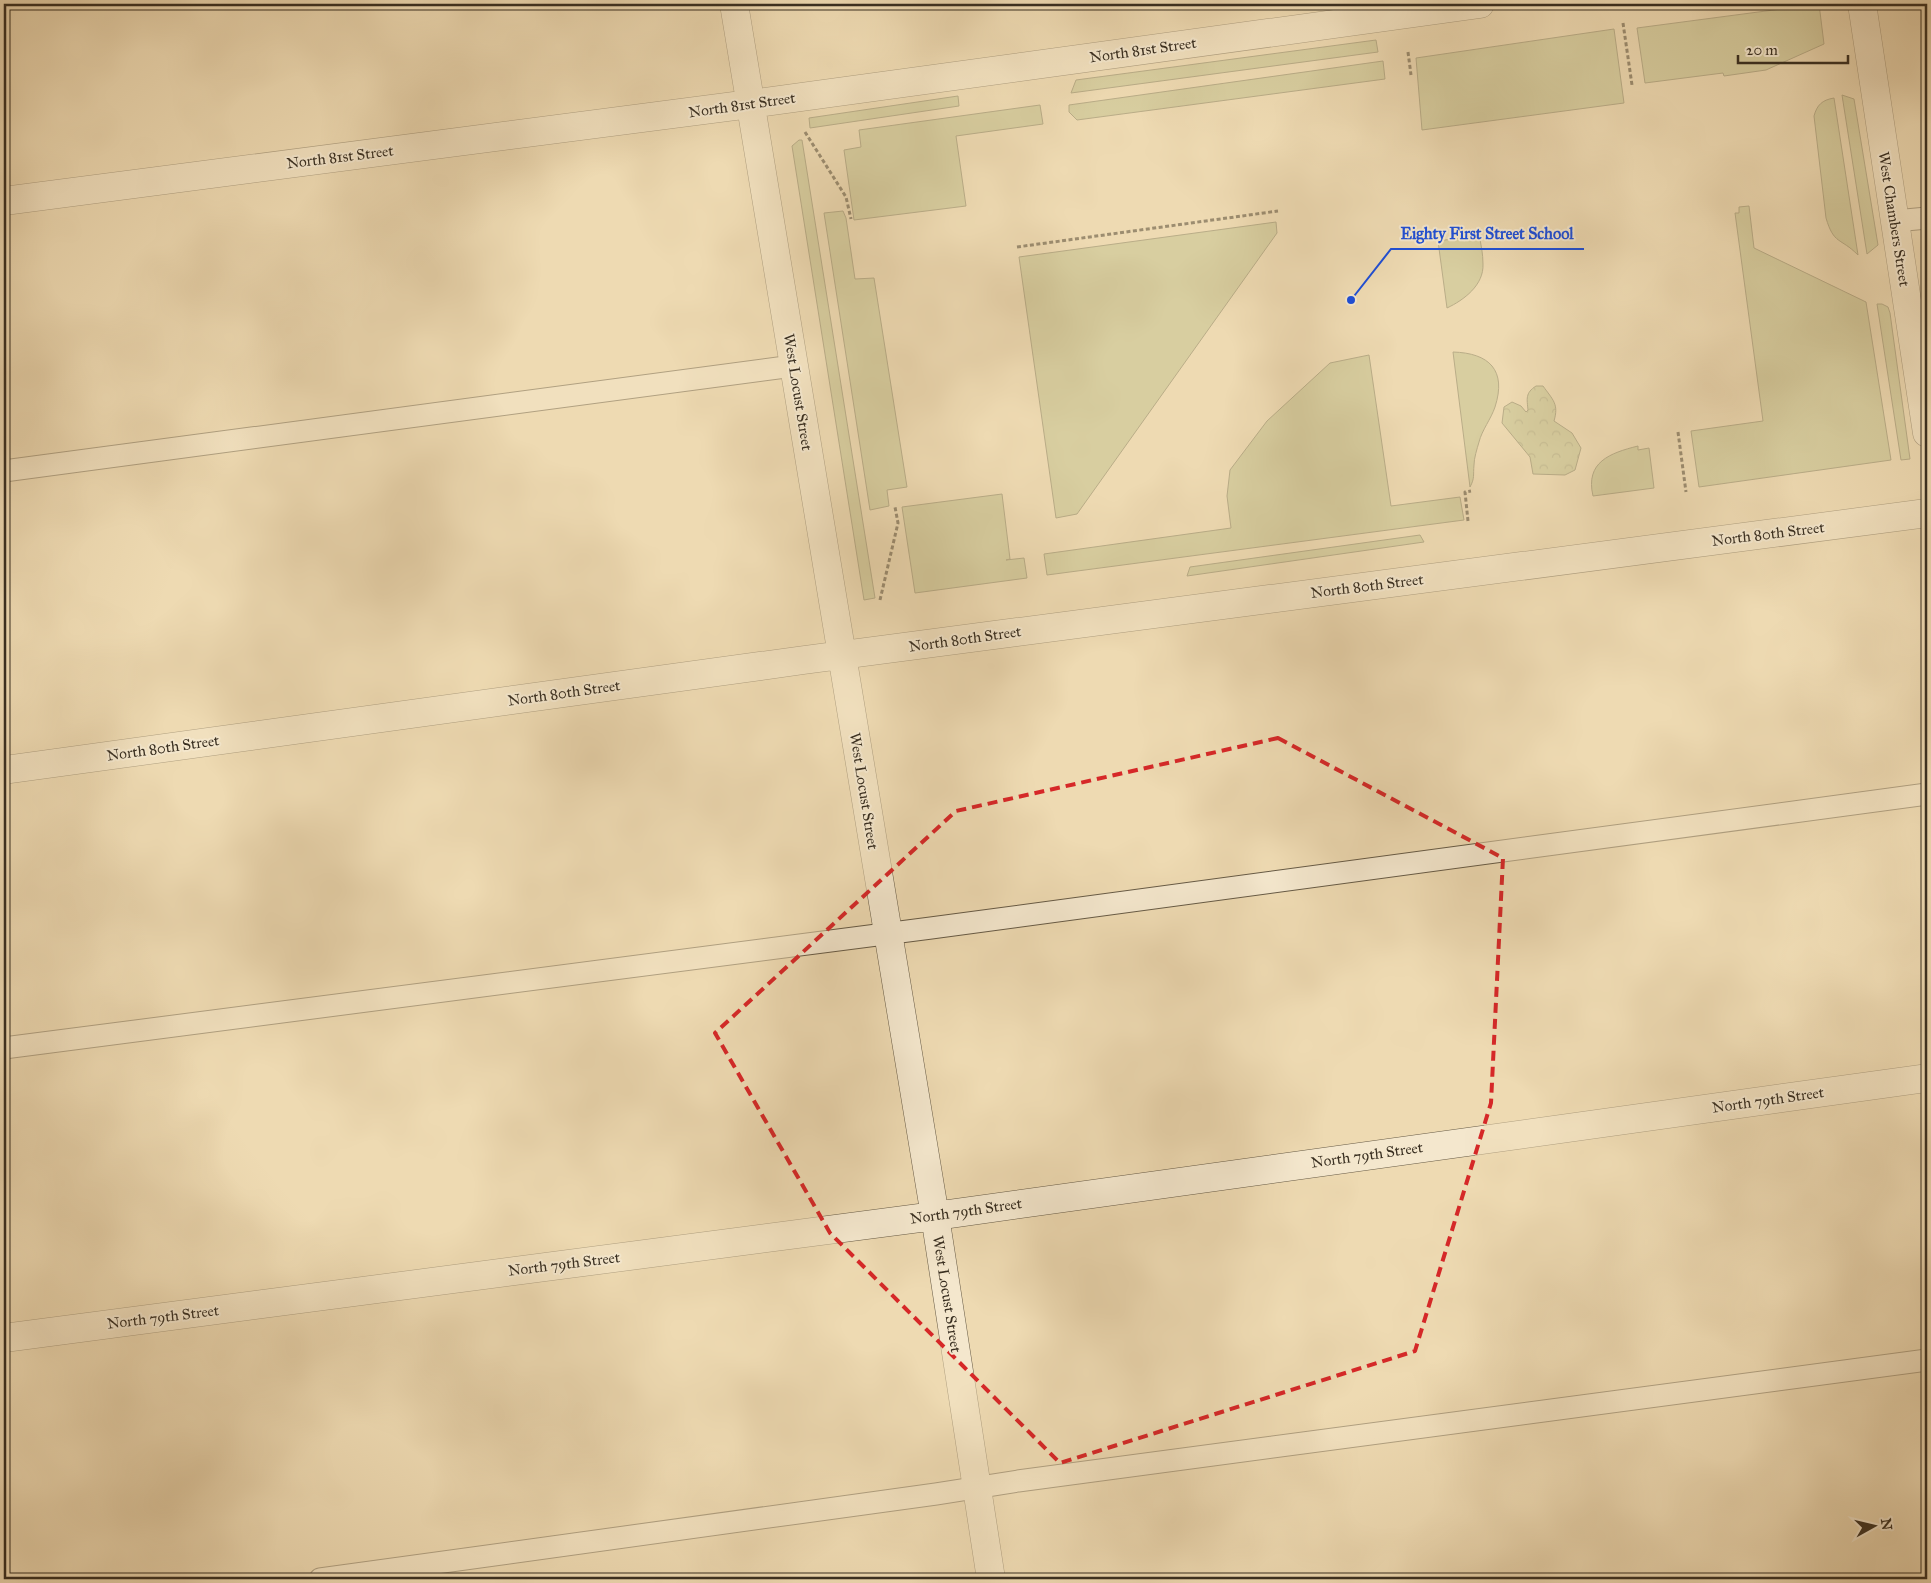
<svg xmlns="http://www.w3.org/2000/svg" width="1931" height="1583" font-family="'IM FELL Great Primer',serif">
	<style>
		.green { fill: #bcbe89; stroke: #7a7655 }
		.park { fill: url(#park-crowns); stroke: #7a7655 }
		.lines { fill: none; stroke-linecap: round; stroke-linejoin: round }
		.lane-casing { stroke: #665a45; stroke-width: 23 }
		.street-casing { stroke: #665a45; stroke-width: 29 }
		.path { stroke: #392f21; stroke-width: 3; stroke-dasharray: 4 2.5; stroke-linecap: butt }
		.lane { stroke: #f4e7cd; stroke-width: 21 }
		.street { stroke: #f4e7cd; stroke-width: 28 }
		.marked { fill: none; stroke: #d62828; stroke-width: 4; stroke-dasharray: 10 6; stroke-linejoin: round }
		.labels { text-anchor: middle; dominant-baseline: central; stroke-width: 4; stroke-linejoin: round; paint-order: stroke }
		.street-label { font-size: 15px; fill: #392f21; stroke: #f4e7cd }
		.leader { fill: none; stroke: #1d4ed8; stroke-width: 2 }
		.callout-dot { fill: #1d4ed8; stroke: #f4e7cd; stroke-width: 2 }
		.callout-label { font-size: 16px; text-anchor: middle; font-weight: bold; fill: #1d4ed8; stroke: #f4e7cd; stroke-width: 4; stroke-linejoin: round; paint-order: stroke }
	</style>
	<defs>
		<pattern id="park-crowns" width="20" height="18" patternUnits="userSpaceOnUse" patternTransform="scale(1.25)"><rect width="20" height="18" fill="#bcbe89"/><path d="M2 6a3 3 0 1 1 6 0M12 15a3 3 0 1 1 6 0" fill="none" stroke="#9a9b70"/></pattern>
	</defs>
	<rect width="100%" height="100%" fill="#eedab2"/>
	<filter id="stains"><feTurbulence type="fractalNoise" baseFrequency=".004" numOctaves="4"/><feColorMatrix values="0 0 0 0 .2 0 0 0 0 .09 0 0 0 0 .02 0 0 0 .5 -.17"/></filter>
	<radialGradient id="worn" r=".72"><stop offset=".6" stop-color="#630" stop-opacity="0"/><stop offset="1" stop-color="#630" stop-opacity=".3"/></radialGradient>
	<!-- green -->
	<path class="green" d="M1819 4 1824 44 1766 70 1724 76 1723 73 1645 83 1637 28Z
		M1614 29 1624 103 1422 130 1416 58Z
		M1376 40 1378 52 1071 93 1076 80Z
		M1383 61 1385 79 1077 120 1069 112V105Z
		M1842 95 1854 99 1878 245 1867 254Z
		M958 96 959 106 810 128 809 118Z
		M1834 98 1858 255C1840 237 1834 245 1826 218L1814 116C1817 105 1822 100 1834 98Z
		M1040 105 1043 124 956 136 966 206 854 220 844 150 861 147 859 130Z
		M799 140H802L875 598 864 600 792 146Z
		M1749 206 1754 248 1866 302 1891 460 1699 487 1691 431 1763 421 1735 213H1739V207Z
		M843 211 846 218 855 279 874 278 907 487 887 490 889 506 870 510 824 213Z
		M1276 222 1277 233 1077 514 1056 518 1019 257Z
		M1479 235C1481 244 1483 254 1483 264 1484 285 1464 300 1447 308L1438 241Z
		M1877 304H1882L1888 307 1890 313 1910 459 1901 460Z
		M1453 352C1489 353 1507 370 1495 407 1491 419 1482 430 1479 442 1477 449 1474 458 1474 465 1473 475 1475 478 1470 487Z
		M1369 355 1391 506 1460 497 1464 520 1047 575 1044 554 1231 528 1227 496 1230 470 1267 421 1330 363Z
		M1638 446V450L1649 448 1654 488 1593 496C1585 462 1610 453 1638 446Z
		M1002 494 1010 559 1006 560 1024 558 1027 578 915 593 902 507Z
		M1420 535 1424 542 1187 576 1190 567Z"/>
	<!-- park -->
	<path class="park" d="M1536 386H1543C1553 400 1559 404 1554 421L1572 433 1581 448 1575 470 1565 475 1533 474 1530 457 1502 423 1504 407 1512 402 1521 406 1526 412 1528 410C1527 399 1525 393 1536 386Z"/>
	<g class="lines">
		<!-- lane casing -->
		<g class="lane-casing">
			<path id="lane" d="M1895 221 1927 218
				M4 471 793 366
				M4 1048 931 928 1927 794
				M320 1579 936 1494 1018 1481 1927 1360"/>
		</g>
		<!-- street casing -->
		<g class="street-casing">
			<path id="street" d="M734 4 935 1216 991 1579
				M1862 4 1927 433
				M4 201 750 104 1480 4
				M4 770 804 660 1927 513
				M4 1338 935 1216 1927 1078"/>
		</g>
		<!-- path -->
		<path class="path" d="M1623 23 1632 85
			M1408 52 1411 75
			M805 132 846 197 851 219
			M1017 247 1278 211
			M1678 432 1686 492
			M1468 521 1465 492 1471 491
			M880 600 898 523 895 507"/>
		<!-- lane -->
		<use href="#lane" class="lane"/>
		<!-- street -->
		<use href="#street" class="street"/>
	</g>
	<!-- marked area -->
	<path d="M0 0H1931V1583H0ZM1278 738 1503 858 1491 1103 1415 1351 1060 1463 830 1233 715 1033 956 811Z" fill="#eedab2" fill-opacity=".55" fill-rule="evenodd"/>
	<path class="marked" d="M1278 738 1503 858 1491 1103 1415 1351 1060 1463 830 1233 715 1033 956 811Z"/>
	<g class="labels">
		<!-- street labels -->
		<g class="street-label">
			<text transform="translate(1143 50) rotate(-8)">North 81st Street</text>
			<text transform="translate(742 105) rotate(-8)">North 81st Street</text>
			<text transform="translate(340 157) rotate(-7)">North 81st Street</text>
			<text transform="translate(1894 219) rotate(81)">West Chambers Street</text>
			<text transform="translate(798 392) rotate(81)">West Locust Street</text>
			<text transform="translate(1768 534) rotate(-7)">North 80th Street</text>
			<text transform="translate(1367 586) rotate(-7)">North 80th Street</text>
			<text transform="translate(965 639) rotate(-8)">North 80th Street</text>
			<text transform="translate(564 693) rotate(-8)">North 80th Street</text>
			<text transform="translate(163 748) rotate(-8)">North 80th Street</text>
			<text transform="translate(864 791) rotate(81)">West Locust Street</text>
			<text transform="translate(1768 1100) rotate(-8)">North 79th Street</text>
			<text transform="translate(1367 1155) rotate(-8)">North 79th Street</text>
			<text transform="translate(966 1211) rotate(-8)">North 79th Street</text>
			<text transform="translate(564 1264) rotate(-7)">North 79th Street</text>
			<text transform="translate(947 1294) rotate(81)">West Locust Street</text>
			<text transform="translate(163 1317) rotate(-7)">North 79th Street</text>
		</g>
	</g>
	<!-- callouts -->
	<path class="leader" d="M1351 300L1391 249H1584"/>
	<circle class="callout-dot" cx="1351" cy="300" r="5"/>
	<g class="callout-label">
		<text x="1487" y="239">Eighty First Street School</text>
	</g>
	<!-- margin -->
	<rect width="1931" height="1583" fill="none" stroke="#eedab2" stroke-width="20"/>
	<rect x="5" y="5" width="1921" height="1573" fill="none" stroke="#392f21" stroke-width="2.5"/>
	<rect x="10" y="10" width="1911" height="1563" fill="none" stroke="#392f21"/>
	<!-- north arrow -->
	<g transform="translate(1874 1526) rotate(82)" stroke="#f4e7cd" stroke-width="4" paint-order="stroke">
	<path d="M0-4L9 19L0 12L-9 19Z" fill="#392f21"/>
	<text y="-8" font-size="14" font-weight="bold" text-anchor="middle" fill="#392f21">N</text>
	</g>
	<!-- scale -->
	<path d="M1738 55v8h110v-8" fill="none" stroke="#392f21" stroke-width="2.5"/>
	<text x="1746" y="55" font-size="15" fill="#392f21" stroke="#f4e7cd" stroke-width="4" paint-order="stroke">20 m</text>
	<rect width="100%" height="100%" filter="url(#stains)"/>
	<rect width="100%" height="100%" fill="url(#worn)"/>
</svg>
